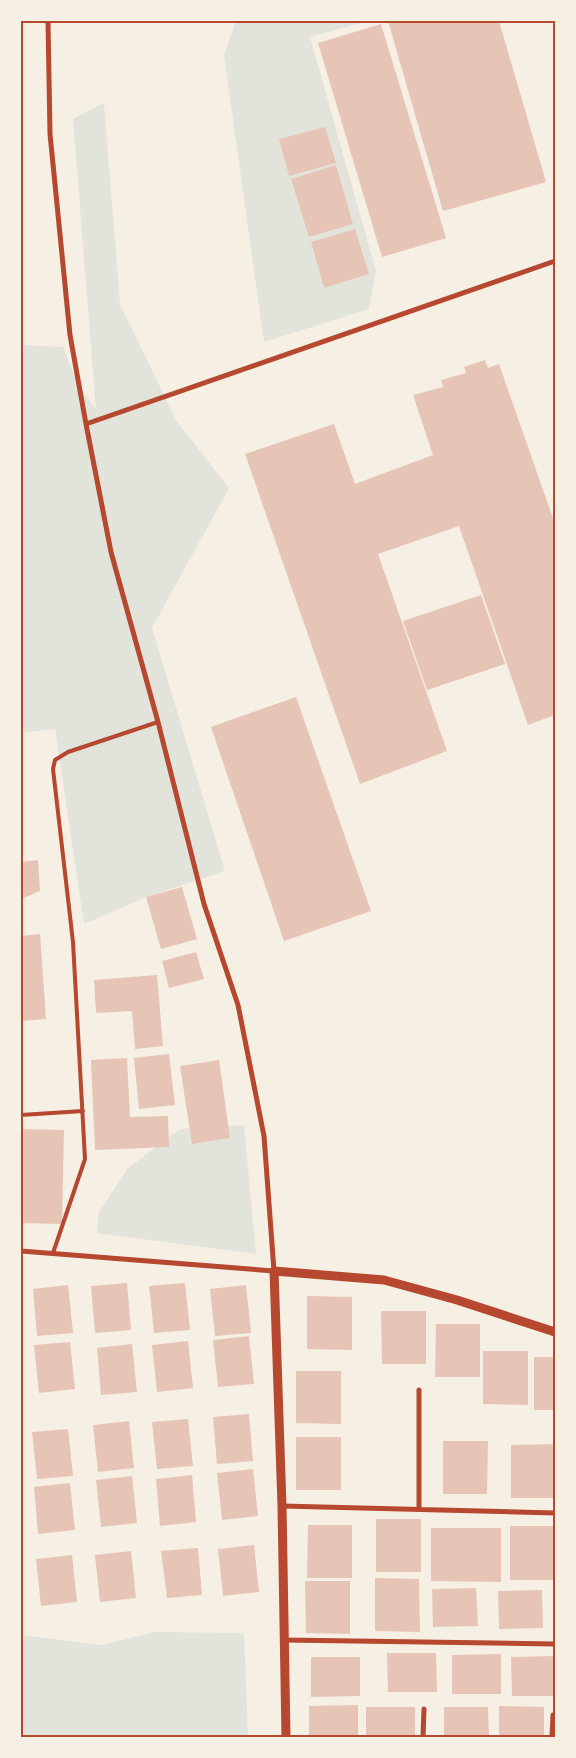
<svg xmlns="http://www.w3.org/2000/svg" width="576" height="1758" font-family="'Nunito Sans',sans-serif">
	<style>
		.green { fill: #e2e4dc }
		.building { fill: #e6c5b7 }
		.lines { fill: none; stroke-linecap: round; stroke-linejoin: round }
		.service { stroke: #b5482f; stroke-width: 4 }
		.minor { stroke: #b5482f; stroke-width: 5 }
		.tertiary { stroke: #b5482f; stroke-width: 9 }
		.neatline { fill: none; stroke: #b5482f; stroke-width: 2 }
	</style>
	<rect width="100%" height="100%" fill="#f6efe4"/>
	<!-- green -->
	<path class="green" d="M236 21H368L310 37 376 271 369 309 264 342 224 55Z
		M104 103 120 304 177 422 229 488 152 628 225 871 146 897 84 924 55 729 21 733V345L63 347 78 384 96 410 73 119Z
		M244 1125 256 1254 97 1233 99 1212 128 1168 180 1129Z
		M155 1632 244 1633 248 1737H21V1635L102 1645Z"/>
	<!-- building -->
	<path class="building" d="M388 21H499L546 182 443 211Z
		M381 24 446 238 382 257 318 43Z
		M325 127 336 163 289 176 279 139Z
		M336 165 353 224 309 237 291 179Z
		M355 229 369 274 324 288 311 242Z
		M485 360 488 368 499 364 555 524V715L528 725 459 526 378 554 447 751 360 784 245 454 334 424 355 484 433 455 413 395 443 387 441 380 466 373 464 367Z
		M481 595 505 664 427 690 403 621Z
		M296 697 371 911 284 941 211 727Z
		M38 860 40 891 21 899V862Z
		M182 887 197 939 161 949 146 897Z
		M40 934 46 1019 21 1021V936Z
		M196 952 204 979 169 988 162 961Z
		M157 975 163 1046 135 1049 132 1011 96 1013 94 980Z
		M169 1054 175 1105 139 1109 134 1058Z
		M127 1058 130 1117 168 1116 169 1147 95 1150 91 1060Z
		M219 1060 230 1138 192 1144 180 1066Z
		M21 1129 64 1130 62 1224 21 1223Z
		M127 1283 131 1330 95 1333 91 1286Z
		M185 1283 190 1330 154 1333 149 1286Z
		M68 1285 73 1333 37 1336 33 1289Z
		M246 1285 251 1333 215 1336 210 1289Z
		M307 1296 352 1297V1350L307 1349Z
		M381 1311H426V1364H382Z
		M436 1324H480V1377H435Z
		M249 1336 254 1384 218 1387 213 1340Z
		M188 1341 193 1388 157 1392 152 1345Z
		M70 1342 75 1389 39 1393 34 1345Z
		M132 1344 137 1392 101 1395 97 1348Z
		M483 1351H528V1405L483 1404Z
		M534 1357H555V1410H534Z
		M296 1371H341V1424L296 1423Z
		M249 1414 253 1461 217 1464 213 1417Z
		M188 1419 193 1466 157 1469 152 1422Z
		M129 1421 134 1468 98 1472 93 1425Z
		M68 1429 73 1476 37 1479 32 1432Z
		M296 1437H341V1490H296Z
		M443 1441H488L487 1494H443Z
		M555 1444V1498H511V1445Z
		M253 1469 258 1516 222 1520 217 1473Z
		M192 1475 196 1522 160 1526 156 1479Z
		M132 1476 137 1523 101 1527 96 1480Z
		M70 1483 75 1530 38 1534 34 1487Z
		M376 1519H421V1572H376Z
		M308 1525H352V1578H307Z
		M510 1526H554V1580H510Z
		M431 1528H501V1582L431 1581Z
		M254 1545 259 1592 223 1596 218 1549Z
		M198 1548 202 1595 167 1598 161 1551Z
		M131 1551 136 1598 100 1602 95 1555Z
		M72 1555 77 1602 41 1606 36 1559Z
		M375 1578 419 1579 420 1632 375 1631Z
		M305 1581H350V1634L306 1633Z
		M476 1588 478 1626 433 1627 432 1589Z
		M542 1590 543 1628 499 1629 498 1591Z
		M387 1653H436L437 1692H388Z
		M501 1654V1694H452V1655Z
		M555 1656V1696H512L511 1657Z
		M311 1657H360V1696L311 1697Z
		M358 1705V1737H309V1706Z
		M499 1706 544 1707V1737H499Z
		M366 1707H415V1737H366Z
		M444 1707H488L489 1737H444Z"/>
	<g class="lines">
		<!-- service -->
		<path class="service" d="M21 1115 83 1111
			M53 1253 85 1159 73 942 53 769 55 760 68 752 158 722"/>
		<!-- minor -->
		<path class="minor" d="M86 424 555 261
			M21 1251 274 1271 264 1136 238 1005 204 904 158 722 111 552 86 424 70 335 50 134 48 21
			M419 1390V1508
			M282 1506 555 1513
			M284 1640 555 1644
			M423 1737 424 1709
			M552 1737 553 1715"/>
		<!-- tertiary -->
		<path class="tertiary" d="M286 1737 282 1506 274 1271 384 1280 457 1300 555 1332"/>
	</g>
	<!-- border -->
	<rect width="576" height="1758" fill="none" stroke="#f6efe4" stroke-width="45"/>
	<rect x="22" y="22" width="532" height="1714" class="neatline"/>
</svg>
